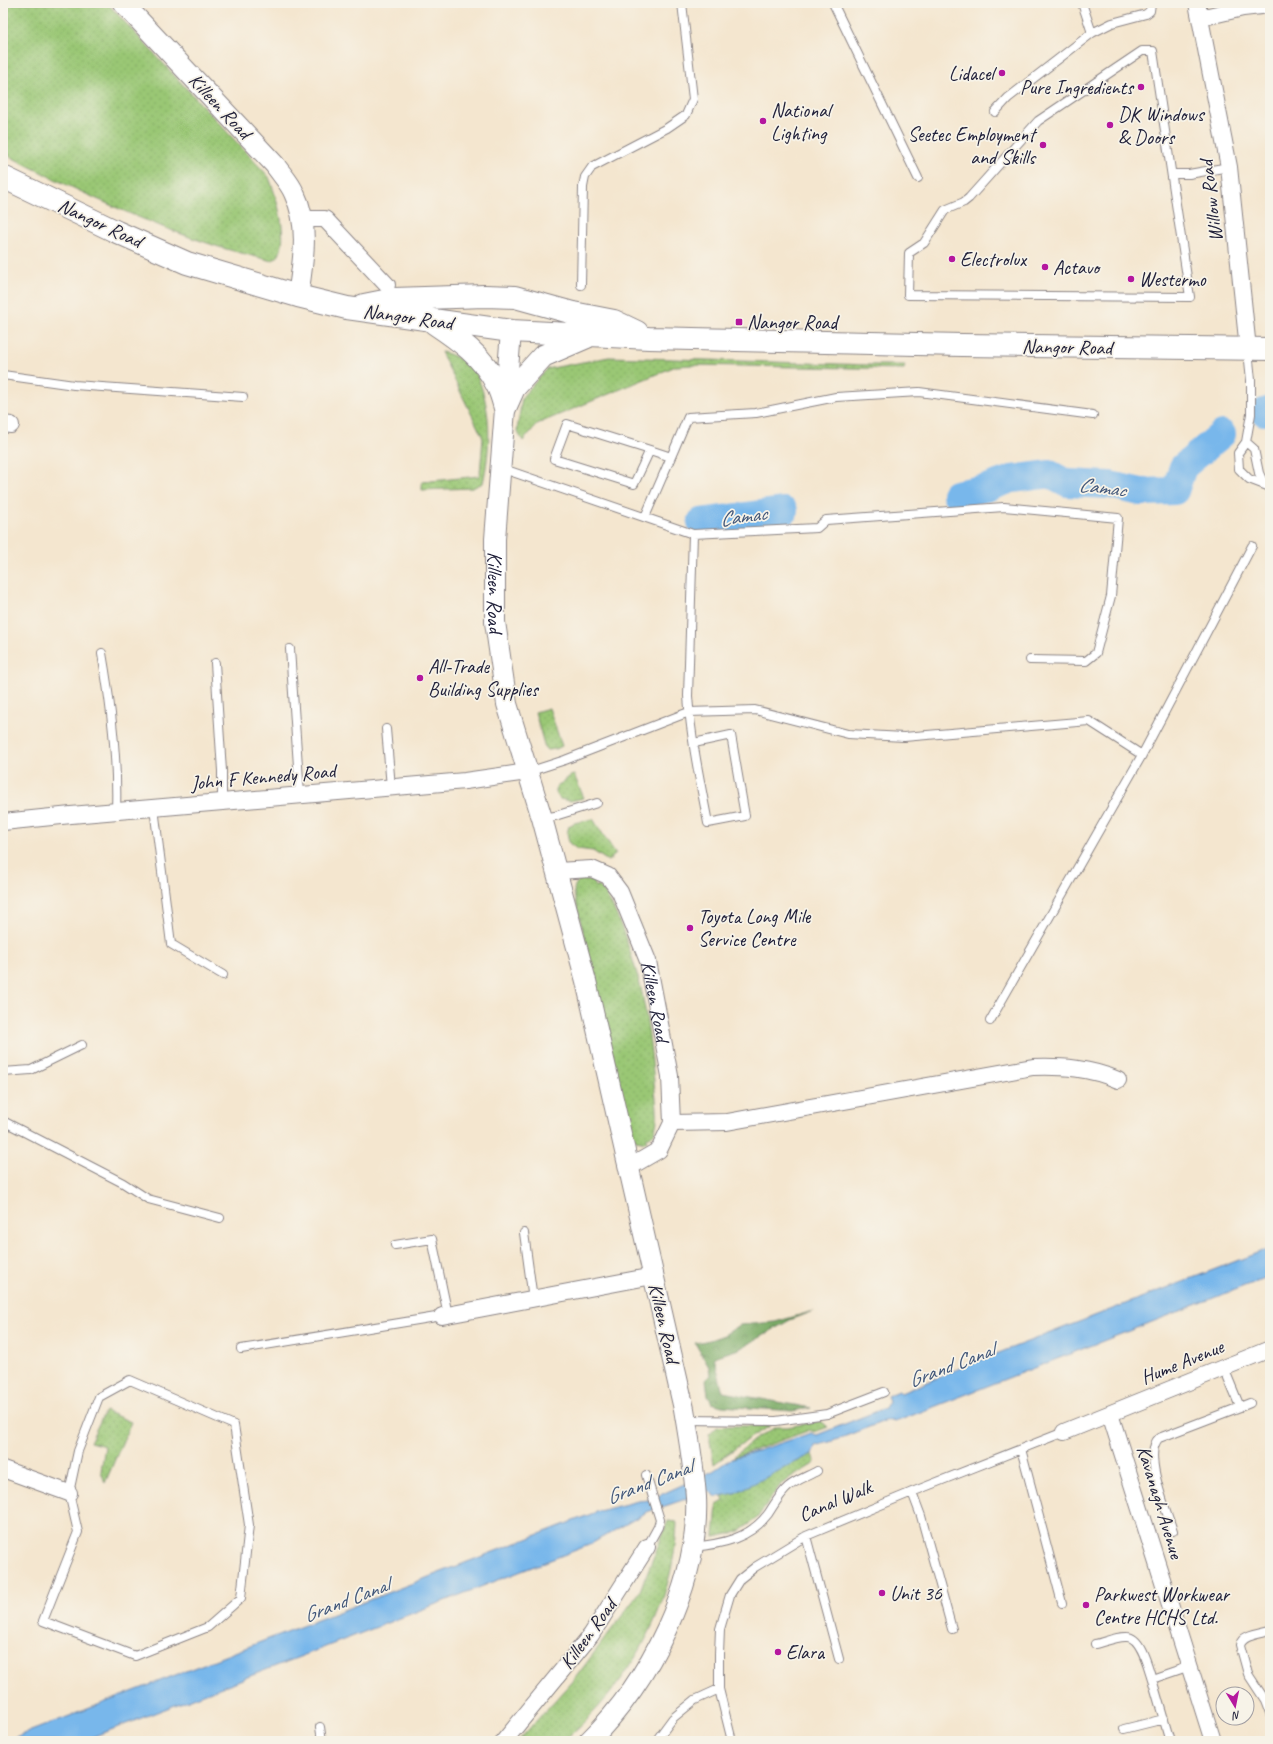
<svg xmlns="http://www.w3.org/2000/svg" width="1273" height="1744" font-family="Caveat,sans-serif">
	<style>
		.grass { fill: url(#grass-dots); stroke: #5e7458 }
		.forest { fill: url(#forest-crowns); stroke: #4e6750 }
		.water { fill: #78b7eb; stroke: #4d6c93 }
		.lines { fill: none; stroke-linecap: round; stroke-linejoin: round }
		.river { stroke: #78b7eb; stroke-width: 28 }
		.service-casing { stroke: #8b8485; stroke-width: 10 }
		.minor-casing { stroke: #8b8485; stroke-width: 18 }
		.tertiary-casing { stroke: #8b8485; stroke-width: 22 }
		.secondary-casing { stroke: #8b8485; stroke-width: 24 }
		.service { stroke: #fff; stroke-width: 8 }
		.minor { stroke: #fff; stroke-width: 16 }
		.tertiary { stroke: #fff; stroke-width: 20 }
		.secondary { stroke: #fff; stroke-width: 22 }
		.poi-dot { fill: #b5179e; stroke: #f7f3e8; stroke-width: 1.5 }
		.labels { text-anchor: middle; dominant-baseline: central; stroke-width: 3.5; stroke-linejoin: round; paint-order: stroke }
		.poi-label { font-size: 20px; fill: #22223b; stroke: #f7f3e8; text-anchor: start }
		.street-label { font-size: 20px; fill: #22223b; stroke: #f7f3e8 }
		.water-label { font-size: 21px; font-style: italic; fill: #405679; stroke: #f7f3e8 }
	</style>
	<defs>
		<pattern id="grass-dots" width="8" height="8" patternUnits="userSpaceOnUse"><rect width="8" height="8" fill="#9ac774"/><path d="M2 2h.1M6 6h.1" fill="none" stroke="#84ab65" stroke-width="1.8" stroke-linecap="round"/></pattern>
		<pattern id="forest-crowns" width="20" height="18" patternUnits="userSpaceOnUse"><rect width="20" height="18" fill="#7bac66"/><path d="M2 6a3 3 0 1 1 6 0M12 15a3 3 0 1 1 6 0" fill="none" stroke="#648c55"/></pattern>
	</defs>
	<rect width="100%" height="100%" fill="#f7f3e8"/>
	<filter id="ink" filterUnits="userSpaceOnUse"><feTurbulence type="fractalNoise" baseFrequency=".025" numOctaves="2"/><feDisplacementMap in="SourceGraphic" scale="8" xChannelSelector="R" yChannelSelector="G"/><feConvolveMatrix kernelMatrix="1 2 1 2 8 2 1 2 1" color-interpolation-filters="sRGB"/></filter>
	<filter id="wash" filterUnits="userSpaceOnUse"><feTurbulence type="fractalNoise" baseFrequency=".012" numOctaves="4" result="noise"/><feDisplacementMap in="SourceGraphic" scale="16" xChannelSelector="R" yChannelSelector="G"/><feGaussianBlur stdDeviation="0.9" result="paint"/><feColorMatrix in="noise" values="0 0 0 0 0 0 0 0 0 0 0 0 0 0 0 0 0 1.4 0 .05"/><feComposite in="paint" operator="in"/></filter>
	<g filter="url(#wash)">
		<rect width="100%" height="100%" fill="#f4e6cf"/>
		<!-- grass -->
		<path class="grass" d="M3 3H107L269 177C276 196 289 236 279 255 278 257 274 259 272 261 254 256 236 252 219 247 144 223 73 189 3 153Z
			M441 352C454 354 467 362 475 372 478 375 479 381 481 386 492 418 490 451 483 483L472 488 422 490V482L479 476 480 473 483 438Z
			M609 357 871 365H905L904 369 692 365 676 366 537 424 523 441 517 431 522 397 547 369Z
			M549 708 562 746 556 749 547 750 545 748 535 712Z
			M574 775 584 798 570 801 560 799 556 793V788L570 776Z
			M593 819 616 854 608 861 593 851 577 849 569 843 567 833 569 826 574 823Z
			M583 879 592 880 596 887 599 886C617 903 636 968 642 993 648 1022 651 1052 654 1081 655 1096 660 1115 655 1130 654 1134 651 1137 646 1138L647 1142 636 1140 631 1135 574 894C574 886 575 882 583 879Z
			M105 1411 131 1422 105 1483 101 1471 105 1446 90 1442Z
			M821 1421 828 1427 814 1432 810 1430 732 1458 755 1439 776 1427H787Z
			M729 1426H770L748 1439 714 1464 709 1435 717 1427Z
			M812 1454 815 1463 781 1484 757 1518 748 1525 738 1532 714 1537 717 1505 724 1501 722 1496Z
			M668 1521 677 1522C674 1608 629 1686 563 1741H518L576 1677 639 1593Z"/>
		<!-- forest -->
		<path class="forest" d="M814 1311 790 1320 739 1349 714 1357 723 1392 811 1408 792 1411 722 1406 712 1403 708 1396 706 1379 710 1375 709 1367 695 1343 710 1340 724 1335 740 1325 775 1322Z"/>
		<!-- water -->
		<path class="water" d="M1270 1248V1276L895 1422 887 1420 833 1441 815 1446 812 1454 735 1493 715 1497 710 1491 647 1512 589 1545 82 1741H5L599 1511 638 1501 649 1500 713 1471 732 1458 751 1453 811 1433 817 1435 885 1408 889 1401 887 1396 899 1391 901 1393 965 1366Z"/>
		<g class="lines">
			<!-- river -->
			<path class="river" d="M1264 412 1270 410
				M956 494 986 488 1012 479 1050 474 1067 483 1110 485 1141 492 1175 491 1183 467 1222 434
				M701 522 784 511"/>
		</g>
	</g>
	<g filter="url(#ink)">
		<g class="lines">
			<!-- service casing -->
			<g class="service-casing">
				<path id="service" d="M833 3 918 178
					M1082 3 1092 33
					M1142 51H1153L1190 297 908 295 909 253 924 243 945 210 964 202 969 198 1038 121Z
					M995 112 1008 98 1092 33 1112 23 1146 14 1150 11 1151 3
					M1172 174H1189L1229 167
					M581 285 583 187 585 177 592 167 667 128 686 115 693 99 682 3
					M1248 351 1251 380V414L1246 442 1238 453 1239 469 1249 479 1270 487
					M3 375 74 385 243 397
					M1246 442 1254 449 1259 473 1264 484
					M671 457 688 417 756 413 836 397 919 392 1093 415
					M501 468 693 534 688 696C691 739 700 781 708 823L745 816 731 735 694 743
					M645 517 671 457 650 450 634 484 554 459 567 424 650 450
					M693 534 817 528 826 520 1004 507 1118 518 1111 596 1096 653 1086 661 1030 660
					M290 649 300 795
					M102 653C111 705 118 759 116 811
					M215 663 222 771V803
					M386 729 391 787
					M528 772 565 760 689 712 755 710 848 734 904 737 1089 721 1142 755 1252 546
					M154 808 171 944 223 975
					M542 818 555 816 597 803
					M990 1021 1142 755
					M3 1072 31 1070 82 1045
					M3 1121 123 1183 148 1199 220 1218
					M524 1233 533 1299
					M395 1245 432 1239 448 1315
					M241 1349 442 1316
					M130 1380 234 1425 249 1525 241 1598 208 1627 135 1656 43 1621 78 1532 69 1493 78 1451 99 1397Z
					M1240 1407 1250 1403
					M686 1420 776 1421 827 1414 884 1392
					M1021 1449 1062 1603
					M646 1475 660 1520 658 1527 647 1547
					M912 1492 921 1516 952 1629
					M1173 1531C1167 1512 1142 1453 1159 1438L1240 1407 1224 1368
					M806 1536 839 1659
					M692 1547C722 1544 749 1539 768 1514 774 1505 780 1494 788 1487 796 1480 808 1476 817 1471
					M1270 1630C1260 1633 1242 1634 1240 1645L1248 1674 1265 1700 1270 1713
					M1095 1644C1105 1642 1117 1636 1127 1637 1141 1637 1148 1667 1152 1679
					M320 1727 322 1741
					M1124 1729 1164 1719
					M656 1741 673 1718 695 1700 719 1689
					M732 1741 719 1689V1654L720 1629 730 1595 740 1579 755 1567 806 1536 912 1492 1064 1432
					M1170 1741 1152 1679 1190 1666"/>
			</g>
			<!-- minor casing -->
			<g class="minor-casing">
				<g id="minor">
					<path d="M1197 3 1229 167 1248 349"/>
					<path d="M1200 18 1243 8 1270 5"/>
					<path d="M303 219H325L387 285"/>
					<path d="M3 424 11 425"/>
					<path d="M3 822 71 815 465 781 527 772"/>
					<path id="s1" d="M557 871 592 869 608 876 620 892 648 961 670 1076 672 1123 659 1150 628 1168"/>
					<path d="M672 1123 727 1122 1033 1067C1063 1066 1090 1068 1118 1080"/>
					<path d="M442 1316 653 1276"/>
					<path d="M1110 1414 1213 1741"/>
					<path d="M1064 1432 1270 1349"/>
					<path d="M3 1469 69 1493"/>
					<path d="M504 1741 591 1635 647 1547"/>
				</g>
			</g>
			<!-- tertiary casing -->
			<g class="tertiary-casing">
				<g id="tertiary">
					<path d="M123 3 275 165C281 174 290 183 294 193 310 225 303 262 298 296"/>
					<path id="s2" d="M511 331 495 539V622L507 704 542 818 586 981 684 1409C689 1438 694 1468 696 1497 700 1583 649 1682 589 1741"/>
				</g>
			</g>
			<!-- secondary casing -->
			<g class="secondary-casing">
				<path id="secondary" d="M3 177 117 232 187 263 298 296 347 308 511 331 649 338 962 345 1270 349
					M364 305 394 299 485 296 515 297 573 313 614 321 637 332
					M434 323C458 339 484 357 497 385 501 392 503 401 505 408
					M505 408 514 388 543 356 587 337"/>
			</g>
			<!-- service -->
			<use href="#service" class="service"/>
			<!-- minor -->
			<use href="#minor" class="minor"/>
			<!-- tertiary -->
			<use href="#tertiary" class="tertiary"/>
			<!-- secondary -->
			<use href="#secondary" class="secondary"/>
		</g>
	</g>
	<!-- markers -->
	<g class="poi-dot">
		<circle cx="1002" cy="73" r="4"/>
		<circle cx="1141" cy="87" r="4"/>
		<circle cx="763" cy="121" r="4"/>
		<circle cx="1110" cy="125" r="4"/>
		<circle cx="1043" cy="145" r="4"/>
		<circle cx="952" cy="259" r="4"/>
		<circle cx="1045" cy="267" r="4"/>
		<circle cx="1131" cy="279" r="4"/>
		<rect x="735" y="318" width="8" height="8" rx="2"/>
		<circle cx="420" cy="678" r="4"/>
		<circle cx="690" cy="928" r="4"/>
		<circle cx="882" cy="1593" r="4"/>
		<circle cx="1086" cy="1605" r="4"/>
		<circle cx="778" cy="1652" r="4"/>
	</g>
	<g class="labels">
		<!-- poi labels -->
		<g class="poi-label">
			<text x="994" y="73" text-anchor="end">Lidacel</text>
			<text x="1133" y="87" text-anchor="end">Pure Ingredients</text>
			<text x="771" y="110">National<tspan x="771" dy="23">Lighting</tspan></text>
			<text x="1118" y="114">DK Windows<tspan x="1118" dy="23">&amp; Doors</tspan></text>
			<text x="1035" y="134" text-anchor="end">Seetec Employment<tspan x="1035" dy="23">and Skills</tspan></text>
			<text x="960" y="259">Electrolux</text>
			<text x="1053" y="267">Actavo</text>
			<text x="1139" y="279">Westermo</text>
			<text x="747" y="322">Nangor Road</text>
			<text x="428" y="666">All-Trade<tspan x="428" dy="23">Building Supplies</tspan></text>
			<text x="698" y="916">Toyota Long Mile<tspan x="698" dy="23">Service Centre</tspan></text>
			<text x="890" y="1593">Unit 36</text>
			<text x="1094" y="1594">Parkwest Workwear<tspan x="1094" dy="23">Centre HCHS Ltd.</tspan></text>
			<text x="786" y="1652">Elara</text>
		</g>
		<!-- street labels -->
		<g class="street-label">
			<text transform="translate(220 106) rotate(47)">Killeen Road</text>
			<text transform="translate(1211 201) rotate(-97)">Willow Road</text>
			<text transform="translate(100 223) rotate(25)">Nangor Road</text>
			<text transform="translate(408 317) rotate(8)">Nangor Road</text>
			<text transform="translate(1067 347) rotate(1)">Nangor Road</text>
			<text stroke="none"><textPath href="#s2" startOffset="262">Killeen Road</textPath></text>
			<text transform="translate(263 777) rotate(-5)">John F Kennedy Road</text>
			<text stroke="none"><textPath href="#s1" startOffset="188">Killeen Road</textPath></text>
			<text transform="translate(664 1323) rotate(77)">Killeen Road</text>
			<text transform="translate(1182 1362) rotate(-22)">Hume Avenue</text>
			<text transform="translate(835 1501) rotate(-23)">Canal Walk</text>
			<text transform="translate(1160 1502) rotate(73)">Kavanagh Avenue</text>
			<text transform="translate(588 1634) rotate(-54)">Killeen Road</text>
		</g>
		<!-- water labels -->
		<g class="water-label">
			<text transform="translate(1102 487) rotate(7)">Camac</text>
			<text transform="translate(743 516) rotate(-8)">Camac</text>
			<text transform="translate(951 1365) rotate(-21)">Grand Canal</text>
			<text transform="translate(649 1482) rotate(-21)">Grand Canal</text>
			<text transform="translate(346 1600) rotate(-21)">Grand Canal</text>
		</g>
	</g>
	<!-- margin -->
	<rect width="1273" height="1744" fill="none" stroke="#f7f3e8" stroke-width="16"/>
	<!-- north arrow -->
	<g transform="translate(1235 1706) rotate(170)"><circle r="19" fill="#f7f3e8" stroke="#a29fa3"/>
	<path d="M0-3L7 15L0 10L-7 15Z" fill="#b5179e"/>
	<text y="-6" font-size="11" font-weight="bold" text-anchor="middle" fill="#22223b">N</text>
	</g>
</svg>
